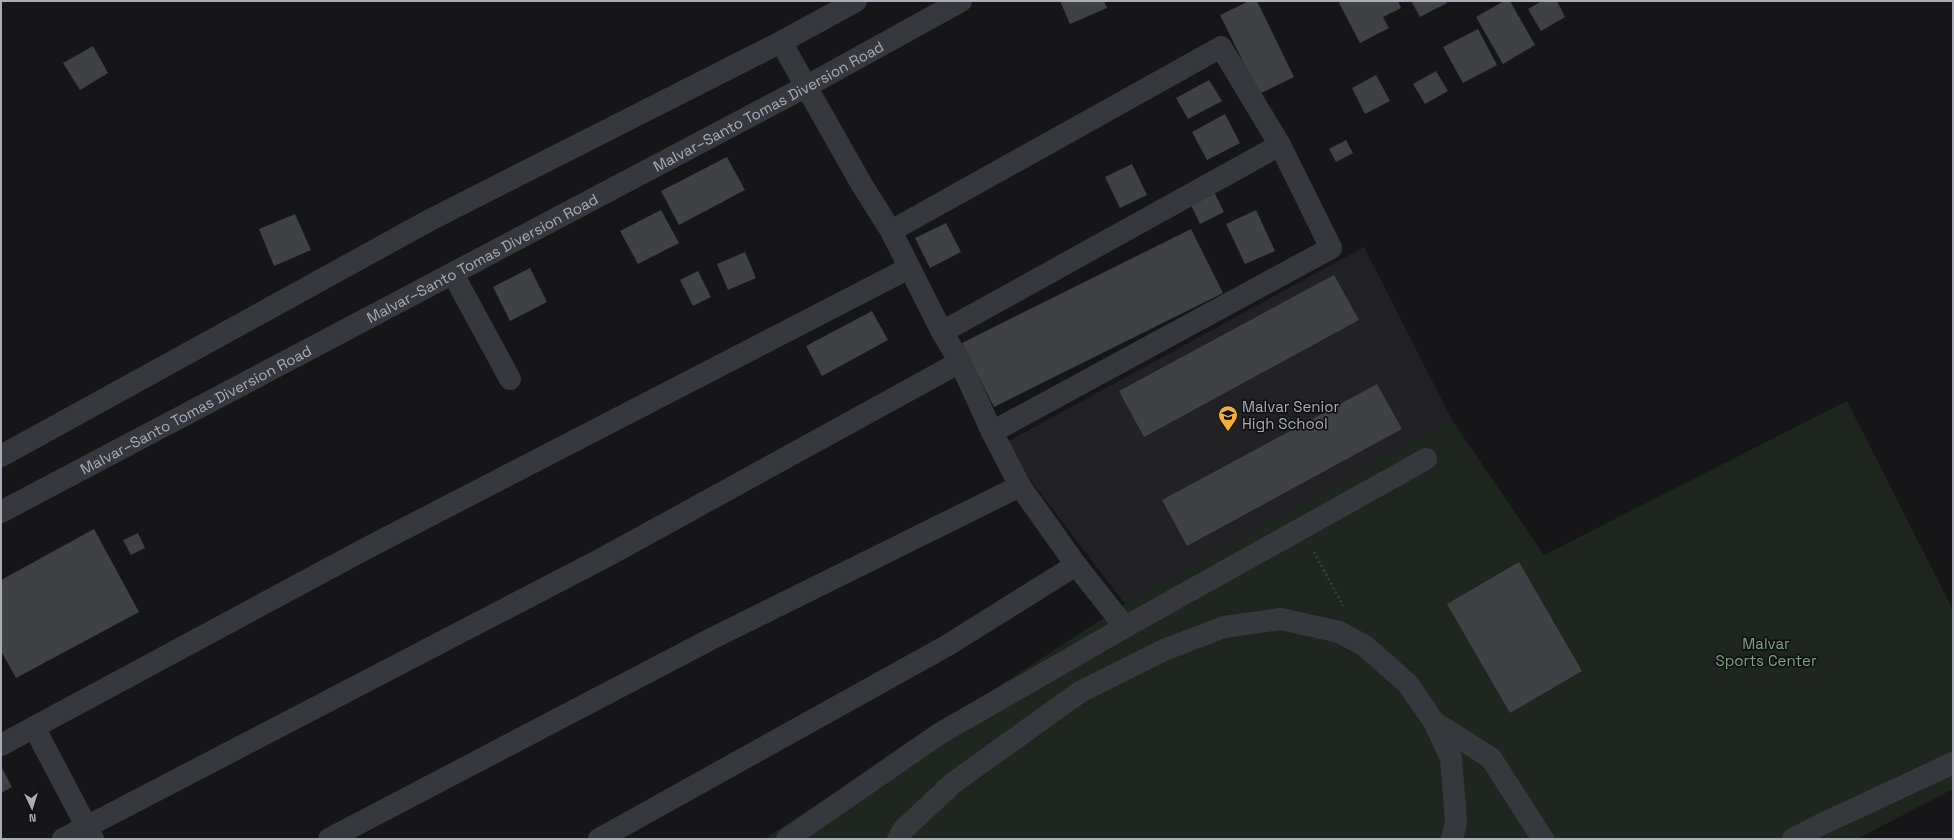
<svg xmlns="http://www.w3.org/2000/svg" width="1954" height="840" font-family="'Space Grotesk',sans-serif">
	<style>
		.built { fill: #222225 }
		.green { fill: #1e261f }
		.building { fill: #404145 }
		.lines { fill: none; stroke-linecap: round; stroke-linejoin: round }
		.path { stroke: #3d3f44; stroke-width: 2.5; stroke-dasharray: 2 3; stroke-linecap: butt }
		.minor { stroke: #37383d; stroke-width: 22 }
		.labels { text-anchor: middle; dominant-baseline: central; stroke-width: 3.5; stroke-linejoin: round; paint-order: stroke }
		.street-label { font-size: 15px; fill: #a8adb8; stroke: #111113 }
		.poi-label { font-size: 15px; fill: #a8adb8; stroke: #111113; text-anchor: start }
		.park-label { font-size: 15px; fill: #7fa381; stroke: #111113 }
	</style>
	<rect width="100%" height="100%" fill="#161618"/>
	<!-- built -->
	<path class="built" d="M1364 247 1452 420 1125 604 1003 444Z"/>
	<!-- green -->
	<path class="green" d="M1847 401 1953 610V789L1857 839H764L1125 604 1452 420 1544 555Z"/>
	<!-- building -->
	<path class="building" d="M1060 1H1104L1107 8 1070 24Z
		M1249 1H1257L1294 77 1259 94 1220 15Z
		M1338 1H1398L1401 8 1383 17 1389 28 1360 43Z
		M1411 1H1446L1447 3 1420 17Z
		M1504 1H1510L1535 45 1503 64 1476 17Z
		M1542 1H1557L1565 17 1541 31 1528 9Z
		M1478 29 1497 65 1463 83 1443 47Z
		M93 46 108 73 80 90 63 63Z
		M1436 71 1448 91 1425 104 1413 84Z
		M1376 75 1390 101 1365 114 1352 88Z
		M1209 80 1222 101 1188 119 1176 98Z
		M1225 114 1240 143 1207 160 1192 132Z
		M1346 140 1353 153 1336 162 1329 149Z
		M727 157 745 190 679 225 661 191Z
		M1132 164 1147 195 1120 208 1105 177Z
		M1214 192 1224 212 1200 224 1190 203Z
		M661 210 679 243 638 264 620 231Z
		M1256 210 1275 251 1245 264 1226 224Z
		M295 214 311 250 274 266 259 229Z
		M946 223 961 252 930 268 915 238Z
		M1191 229 1223 293 994 407 962 343Z
		M745 252 756 278 728 290 717 264Z
		M530 268 547 302 510 321 493 287Z
		M698 271 711 297 693 306 680 280Z
		M1334 275 1359 320 1144 437 1119 391Z
		M872 311 888 340 822 376 806 346Z
		M1377 384 1402 429 1187 546 1162 500Z
		M94 529 139 612 16 678 1 651V580Z
		M138 533 145 548 131 555 123 540Z
		M1519 562 1582 671 1510 713 1447 604Z
		M1 766 12 787 1 793Z"/>
	<g class="lines">
		<!-- path -->
		<path class="path" d="M1314 552 1343 606"/>
		<!-- minor -->
		<g class="minor">
			<path d="M781 42 862 185 891 231 942 332 960 362 992 432 1020 486 1076 565 1125 627 939 734 787 839"/>
			<path d="M891 231 1221 47 1280 145 1331 248 992 432"/>
			<path d="M453 274 510 379"/>
			<path d="M942 332 1280 145"/>
			<path d="M1 456 430 220 781 42 856 1"/>
			<path id="s1" d="M1 512 807 86 961 1"/>
			<path d="M1125 627 1426 459"/>
			<path d="M1434 722 1491 758 1543 839"/>
			<path d="M34 727 93 839"/>
			<path d="M1 745 367 548 909 268"/>
			<path d="M63 839 607 556 960 362"/>
			<path d="M329 839 711 639 1020 486"/>
			<path d="M599 839 948 645 1076 565"/>
			<path d="M898 839 903 830 953 783 1080 692 1164 650 1224 627 1281 619 1339 632 1365 646 1408 684 1434 722 1451 758 1456 822 1452 839"/>
			<path d="M1793 839 1820 825 1953 763"/>
		</g>
	</g>
	<!-- icons -->
	<defs>
		<g id="school-pin" transform="scale(1)"><path d="M0 17L-7.5 6A9.5 9.5 0 1 1 7.5 6Z" fill="#f2b134" stroke="#111113"/><path d="M0-5L7-2L0 1L-7-2ZM-4 1L0 2.5L4 1V4Q0 6-4 4Z" fill="#111"/></g>
	</defs>
	<g fill-rule="evenodd">
		<use href="#school-pin" x="1228" y="415"/>
	</g>
	<g class="labels">
		<!-- street labels -->
		<g class="street-label">
			<text stroke="none"><textPath href="#s1" startOffset="868">Malvar–Santo Tomas Diversion Road</textPath></text>
			<text stroke="none"><textPath href="#s1" startOffset="544">Malvar–Santo Tomas Diversion Road</textPath></text>
			<text stroke="none"><textPath href="#s1" startOffset="220">Malvar–Santo Tomas Diversion Road</textPath></text>
		</g>
		<!-- poi labels -->
		<g class="poi-label">
			<text x="1242" y="406">Malvar Senior<tspan x="1242" dy="17">High School</tspan></text>
		</g>
		<!-- park labels -->
		<g class="park-label">
			<text x="1766" y="643">Malvar<tspan x="1766" dy="17">Sports Center</tspan></text>
		</g>
	</g>
	<!-- border -->
	<rect width="1954" height="840" fill="none" stroke="#a8adb8" stroke-width="4"/>
	<!-- north arrow -->
	<g transform="translate(32 808) rotate(176)" stroke="#111113" stroke-width="3" paint-order="stroke">
	<path d="M0-3L7 15L0 10L-7 15Z" fill="#a8adb8"/>
	<text y="-6" font-size="11" font-weight="bold" text-anchor="middle" fill="#a8adb8">N</text>
	</g>
</svg>
